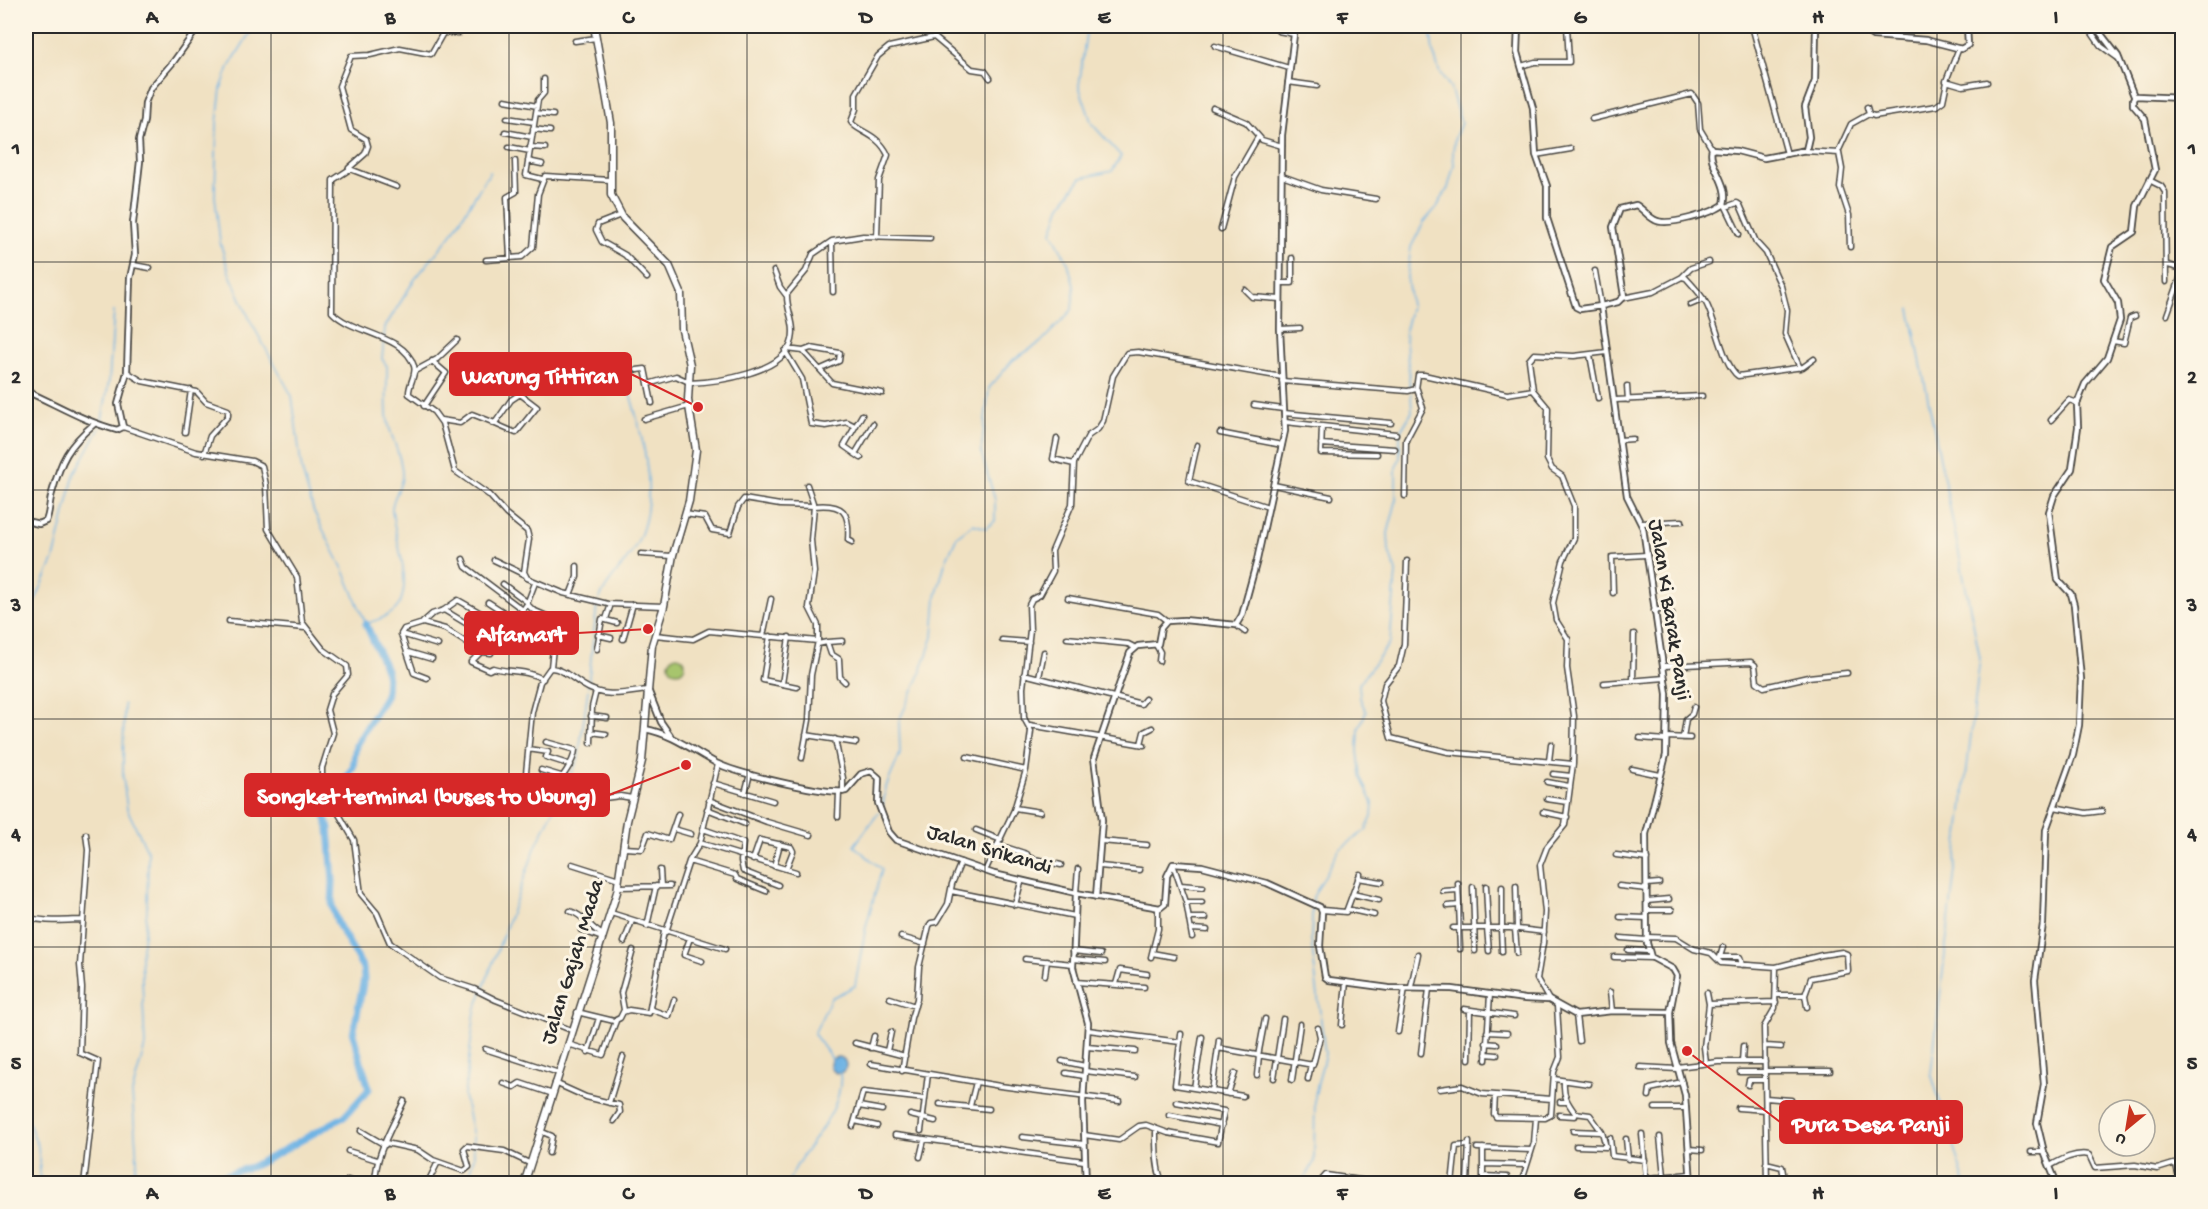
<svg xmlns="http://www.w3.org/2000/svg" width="2208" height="1209" font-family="'Gochi Hand',sans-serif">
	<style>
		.green { fill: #a7c56d; stroke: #69784c; stroke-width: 1.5 }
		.water { fill: #6eb3e4; stroke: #4c6f88; stroke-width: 1.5 }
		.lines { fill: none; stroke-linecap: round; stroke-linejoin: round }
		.stream { stroke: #6eb3e4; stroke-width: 1.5 }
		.river { stroke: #6eb3e4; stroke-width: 7 }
		.minor-casing { stroke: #494642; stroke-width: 7 }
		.tertiary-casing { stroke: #494642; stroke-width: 8 }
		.trunk-casing { stroke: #494642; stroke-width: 9 }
		.minor { stroke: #fff; stroke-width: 4 }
		.tertiary { stroke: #fff; stroke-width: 4.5 }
		.trunk { stroke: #fff; stroke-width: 6 }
		.grid { fill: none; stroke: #2b2b2b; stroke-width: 1.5; stroke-opacity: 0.55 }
		.labels { text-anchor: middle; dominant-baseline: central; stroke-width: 6; stroke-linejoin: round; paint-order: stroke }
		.street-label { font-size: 22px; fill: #2b2b2b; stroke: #fcf5e5 }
		.leader { fill: none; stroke: #d62828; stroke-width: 2 }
		.callout-dot { fill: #d62828; stroke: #fcf5e5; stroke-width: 2 }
		.callout { fill: #d62828; stroke: #d62828; stroke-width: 2 }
		.callout-label { font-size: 24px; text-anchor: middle; font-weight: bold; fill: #fff }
		.neatline { fill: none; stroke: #2b2b2b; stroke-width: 2 }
		.grid-label { font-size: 20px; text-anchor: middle; font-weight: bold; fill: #2b2b2b }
	</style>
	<rect width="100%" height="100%" fill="#fcf5e5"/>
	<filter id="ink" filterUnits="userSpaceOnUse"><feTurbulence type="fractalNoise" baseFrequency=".0167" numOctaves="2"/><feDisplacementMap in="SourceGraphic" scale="12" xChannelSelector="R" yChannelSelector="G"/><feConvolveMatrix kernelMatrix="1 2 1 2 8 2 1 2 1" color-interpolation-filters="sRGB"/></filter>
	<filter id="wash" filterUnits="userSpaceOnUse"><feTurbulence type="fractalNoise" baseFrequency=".008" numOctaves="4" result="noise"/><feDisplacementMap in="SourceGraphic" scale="24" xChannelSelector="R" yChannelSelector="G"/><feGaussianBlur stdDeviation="1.35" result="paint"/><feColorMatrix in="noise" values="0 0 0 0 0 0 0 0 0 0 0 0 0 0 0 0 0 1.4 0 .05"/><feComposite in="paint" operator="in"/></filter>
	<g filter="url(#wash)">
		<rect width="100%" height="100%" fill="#f0e1c2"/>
		<!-- green -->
		<path class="green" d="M669 664a8 8 0 1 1 16 0a8 8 0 1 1-16 0Z"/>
		<!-- water -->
		<path class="water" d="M830 1065a8 8 0 1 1 16 0a8 8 0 1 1-16 0Z"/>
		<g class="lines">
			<!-- stream -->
			<path class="stream" d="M254 26 229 67 221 89 217 123 215 196 220 242 229 272 251 322 292 396 302 471 314 512 345 573 366 624C378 619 394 616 400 603 412 577 394 538 392 509 392 497 403 486 402 474 402 457 393 442 389 426 384 408 388 385 387 366L382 359 385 327 415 279 451 235 490 172
				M1910 309 1980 658 1931 1073 1965 1184
				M1410 388 1405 330 1411 306 1407 277 1411 247 1424 222 1437 207 1448 188 1454 165 1453 151 1455 137 1461 123 1450 87 1440 73 1433 52 1430 26
				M599 600C607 580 625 565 635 547 665 492 637 423 623 368
				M26 621 54 559 74 475 101 426 109 381 114 311
				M588 686 597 604
				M124 704 123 778 127 809 148 852 147 911 141 956 145 1046 132 1093 137 1160 133 1184
				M882 809 886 787 900 754 899 721 919 677 933 637 936 597 945 563 957 536 973 524 986 528 995 521V500L981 452 989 388 1013 360 1040 343 1072 310 1074 286 1068 263 1052 232 1061 205 1081 178 1112 171 1121 156 1092 124 1079 86 1087 26
				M833 1060 814 1034 831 998 855 986 866 926 882 869 854 846 879 812
				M26 1117 38 1146 41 1184
				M466 1184 474 1157 473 1136 464 1096 475 1011 536 846 578 760 588 690
				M787 1184C793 1173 798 1161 806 1151 822 1128 844 1102 840 1072
				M1302 1184 1314 1162 1315 1095 1325 1054 1311 939 1313 897 1339 850 1366 830 1372 817 1373 803 1361 777 1358 751 1359 728 1366 712 1360 698 1359 684 1390 642 1396 572 1389 551 1388 533 1396 502V467L1400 458V432L1412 412 1411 393"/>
			<!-- river -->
			<path class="river" d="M193 1184 251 1167 273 1156 345 1116 369 1089 353 1034 364 979 363 968 338 924 332 906 333 881 329 828 321 804 342 784 353 767 356 745 386 695 387 672 366 624"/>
		</g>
	</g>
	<g filter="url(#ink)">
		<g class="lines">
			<!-- minor casing -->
			<g class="minor-casing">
				<path id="minor" d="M1275 26 1278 31 1294 34
					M1310 26 1317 27
					M1752 26 1787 154
					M2087 26 2101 46 2119 59
					M575 41 596 38
					M1215 46 1289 68
					M1959 48 1946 81 1963 86 1987 82
					M1521 66 1535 62H1569L1567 26
					M1288 82 1317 86
					M505 100 537 106
					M1867 107 1869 114 1874 116 1936 106 1943 101 1947 82
					M1213 108 1246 122 1262 140 1282 146
					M536 113 553 115
					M507 118 534 122
					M1592 119 1692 94 1698 103 1700 129 1712 149
					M533 129 550 131
					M505 132 532 137
					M509 147 530 151
					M530 147 545 148
					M1805 151 1839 153 1842 169 1840 188 1849 215 1850 247
					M1838 152 1851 124 1869 114
					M1536 155 1571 149
					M528 161 542 164
					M349 168 365 154 368 146 366 139 351 130 339 86 351 56 370 55 400 48 431 54 443 33H459
					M1282 176 1321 190 1376 199
					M542 179 526 175 538 100 544 93V79
					M2151 181 2161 186 2165 192 2166 282
					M397 187 350 169 333 180 332 312C352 334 404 334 414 366 417 374 408 385 409 394L434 412 442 423 455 471 489 495 506 514 527 531 529 539 524 572 527 578 563 593 608 604 664 606
					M1725 205 1739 234
					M1726 207 1737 203 1740 205 1756 242 1766 253 1781 286 1787 310 1785 334 1800 368
					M621 215 598 224 596 230 602 242 625 255 647 278
					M1221 229 1235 177 1258 137
					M877 237 879 180 888 155C878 133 857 132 851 122L856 109V94L878 56 889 47 934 37 972 69 985 71 990 78
					M832 241 833 292
					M510 258 507 197 516 192 515 161
					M486 260 522 257 533 247 538 194 545 176 610 180
					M134 265 150 268
					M2168 265 2179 268 2182 272
					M774 271 780 287 786 295
					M1595 271 1601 306
					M1682 277 1691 268 1709 262
					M1281 283H1292V258
					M1245 290 1252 297 1280 299
					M1623 298 1653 292 1682 277 1686 278C1693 286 1701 294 1706 303 1716 321 1723 365 1738 376L1803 367 1814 359
					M1690 305 1704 299
					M2167 315 2182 273
					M1280 329 1300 328
					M2113 341 2124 343 2130 318 2135 316
					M787 349 803 351 832 383 882 393
					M785 351 802 379 811 424 826 426 847 422 855 426
					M803 351 811 348 840 353 839 361 821 369
					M1590 355 1598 398
					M637 370 645 369 652 403
					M415 371 437 359 457 340
					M127 372 142 381 197 392 206 402 228 410V416L210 436 204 454
					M1282 381 1408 391 1416 389 1418 375H1424L1507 394 1533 390 1529 360 1534 354 1574 356 1607 352
					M689 383C717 382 785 373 792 340 796 323 786 310 787 294L806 271 813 254 832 241 863 236 930 238
					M648 384 676 376 689 382
					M1627 386 1628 400
					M1533 390 1548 408 1547 459 1552 469 1562 476 1574 506V538L1563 561 1553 603 1556 620 1568 639 1567 668 1574 716 1573 764
					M1615 400 1702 396
					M1254 405 1283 409
					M424 406 446 373 432 361
					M1284 413 1391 423
					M644 419 689 406
					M441 420 460 423 472 414 495 423 511 400 520 394 537 407 516 433 493 423
					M2051 420 2069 400 2078 403
					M1285 422 1396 434
					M1322 426 1321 453 1377 454
					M123 427 196 452 252 461 262 466 266 485 268 529 297 577 302 622 323 649 347 666 348 675 332 694 327 710 333 733 322 768V785L354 840 361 894 377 913 390 943 440 978 474 989 496 1000 571 1030
					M185 432 191 390
					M1220 433 1282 445
					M1057 439 1053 459 1074 464
					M1619 440 1633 439
					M1321 444 1395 449
					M1197 445 1189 481 1268 507
					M855 454 873 424
					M861 458 844 446 862 415
					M807 485 814 506C844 503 850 512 848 540L852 542
					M1274 485 1331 497
					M1405 496 1406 440 1423 408 1417 389
					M685 514 705 517 712 530 730 533 738 507 744 499 780 505 814 506 811 540 814 572 809 607 818 625V641L811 675 809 720 802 758
					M1642 523 1682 521
					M641 554 672 556
					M463 559 466 567 523 610
					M494 560 525 575
					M1407 561 1404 644 1399 666 1385 684 1381 701 1391 738 1448 752 1573 764 1565 825 1547 847 1540 865 1545 912 1543 943 1537 979 1549 1000
					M503 584 527 602
					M1613 593 1612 557 1646 555
					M570 595 577 577V566
					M1068 598 1158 614 1167 621
					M488 602 516 620 527 604 535 583
					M527 604 533 610 556 620 551 667
					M444 610 487 636
					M1654 611 1669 608 1672 614
					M510 618 491 653 481 652 471 662 489 670 493 668C511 673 524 669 543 679
					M606 619 611 604
					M229 621 305 628
					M423 622 432 614 444 610 458 600 495 621
					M1236 625 1245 632
					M401 634 438 645
					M598 635 611 638
					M655 635 693 639 709 631 818 641
					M763 636 771 599
					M770 636 763 680 797 687
					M1067 638 1128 644 1134 647
					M623 639 633 604
					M1002 640 1029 642
					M827 642 842 641
					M818 644 827 642 831 654 839 659 840 677 845 682
					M1156 645 1160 652 1159 661
					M597 649 602 619 617 623
					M408 652 432 659
					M1664 666 1751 662 1755 665 1757 682 1764 687 1808 677 1847 673
					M1024 674 1141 704 1145 699
					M1039 677 1044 652
					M427 678 414 673 401 634 404 629 423 623 445 629 478 650 500 611
					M1633 681 1634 634
					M1604 683 1665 678
					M782 684 789 637
					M591 716 607 718
					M1030 725 1144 745
					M591 732 606 734
					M806 735 856 743
					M1666 737 1690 738
					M1640 738 1666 740
					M1683 738 1686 719 1692 714 1694 707
					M835 739 843 778V792
					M591 743 592 707 596 691
					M1141 744 1144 732 1152 728
					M528 749 548 752 546 757 571 765
					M967 757 1026 770
					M1549 761 1551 744
					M718 764 700 843 796 872
					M1632 769 1660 775
					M541 770 561 776
					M1553 774 1571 776
					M1547 782 1569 786
					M713 783 773 801
					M538 787 539 783 552 788
					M483 791 516 799
					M745 793 750 774
					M534 794 541 797C553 792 574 764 575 750L546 742
					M1547 799 1567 802
					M709 800 767 822 811 835
					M580 801 620 796 632 798
					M2054 807 2086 813 2102 811
					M1015 808 1040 812
					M707 809 745 824
					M541 810 516 799 526 773 532 712 540 682 550 668C562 668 573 679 583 685 604 699 625 693 647 690
					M1543 812 1567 817
					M838 817 839 792
					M674 829 691 834
					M703 829 743 843 741 861 743 871 778 885
					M976 830 1001 840
					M1101 841 1147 845
					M999 845 1027 854 1026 857 1061 865
					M624 848 642 849 648 833 669 840 678 814
					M1616 855 1647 859
					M753 860 760 840 791 847 793 851 786 869
					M689 861 735 875 737 879 766 891
					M572 864 619 879
					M1173 864 1186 902 1192 937
					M774 866 780 844
					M1100 866 1140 870
					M660 870 661 886
					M985 871 1014 810 1026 770 1031 731 1024 718 1023 688 1030 630 1029 605 1032 599 1040 595 1053 571 1052 551 1072 504 1074 463 1088 436 1098 429 1103 421 1113 376 1127 353 1138 352 1282 377
					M1358 878 1382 882
					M1458 883 1460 928
					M1647 884 1659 883
					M1181 885 1203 887
					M1486 886 1488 928
					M1516 886 1517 929
					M1619 886 1647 889
					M618 887 670 886
					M1473 887 1475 951
					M1502 887V928
					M951 891 1075 916
					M1443 891 1458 890
					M1076 893 1078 869
					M1353 894 1379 900
					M1647 901 1669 899
					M1186 902H1202
					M1015 905 1021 882
					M1448 906 1459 905
					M1347 909 1374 915
					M1322 910 1346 912 1360 874
					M1647 910H1672
					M570 911C584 915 590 928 603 935
					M611 913 725 949
					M26 917C45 923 63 920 83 920
					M1620 917 1647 918
					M1190 918H1206
					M647 926 656 886
					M1453 928H1510L1544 932
					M1459 928 1460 949
					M1487 928 1489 951
					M1192 929 1207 930
					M1501 929 1502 952
					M1515 929 1517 953
					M581 930 602 938
					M666 932 689 861 700 843
					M901 937 925 944
					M1647 937 1676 938 1694 949 1711 953 1721 963 1776 967 1822 955 1842 952 1847 954 1848 971 1811 978 1805 995H1777
					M690 938 684 955 702 961
					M1621 938 1647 940
					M624 942 632 921
					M1723 947 1720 957H1740L1742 965
					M1628 950 1648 951
					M1073 951 1101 954
					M1152 953 1174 957
					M1151 957 1158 929V908
					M1614 957 1652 958
					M1025 959 1073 964
					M1073 959 1105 962
					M1045 975 1047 961
					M1076 982 1144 987
					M1116 984 1120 970 1147 974
					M1411 987 1418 954
					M1610 992 1612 1011
					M1707 993 1709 1004
					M1805 995 1807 1007
					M890 998 915 1006
					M650 1009 669 1016 674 1000
					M1464 1009 1514 1016
					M577 1012 614 1021 620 1018 624 1010 621 993 633 950
					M623 1012 629 1010 649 1013 664 931
					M1576 1015 1579 1041
					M1342 1025 1346 982
					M1088 1030 1180 1042
					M1398 1032 1405 988
					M1487 1032 1507 1033
					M1181 1034 1175 1085 1243 1096
					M855 1043 905 1056
					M1486 1043 1497 1044
					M568 1044 603 1055 616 1021
					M1766 1046 1781 1047
					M1087 1047 1135 1051
					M871 1048 874 1036
					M1218 1048 1313 1065 1320 1037 1318 1028
					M485 1049 559 1073
					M887 1051 891 1032
					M588 1052 599 1018
					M1421 1053 1429 989
					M1486 1054 1497 1055
					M1258 1056 1265 1019
					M1469 1059 1470 1010
					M1486 1060 1490 994
					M1062 1061 1085 1066
					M1742 1062 1743 1046
					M1706 1063 1704 1047 1709 1004 1776 1002
					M871 1064 1000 1086 1119 1101
					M1640 1067 1677 1069
					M1677 1067 1718 1062H1765
					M902 1071 911 1018 917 999 919 967 929 926 931 923 937 922 948 904 952 884 961 862
					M1085 1071 1135 1077
					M1765 1071H1830
					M1740 1072H1765
					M1066 1073 1084 1076
					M1257 1075 1259 1056
					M1274 1078 1283 1019
					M1308 1079 1311 1064
					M1554 1079 1589 1084
					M1292 1080 1300 1024
					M1564 1082C1563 1096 1567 1102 1575 1113L1590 1115 1602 1132 1606 1147 1576 1146
					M503 1083 514 1087 520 1083 553 1094
					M555 1083 586 1097 619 1105 620 1112 614 1121
					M1748 1085 1749 1080H1765
					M1194 1088 1202 1037
					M1440 1089 1462 1086 1482 1094 1552 1099
					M1212 1091 1219 1040
					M1228 1094 1235 1073
					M1495 1095 1494 1114 1496 1117 1545 1118 1551 1115 1554 1072 1560 1057 1557 1006
					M1649 1096 1650 1089 1682 1082
					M1766 1098 1791 1100
					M1560 1102H1567
					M609 1103 623 1057
					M940 1104 989 1109
					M859 1106 882 1110
					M970 1106 976 1082
					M1655 1108H1686
					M1738 1108 1766 1110
					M910 1115 935 1121
					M1169 1115 1222 1125
					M1559 1115 1575 1116V1113
					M855 1121 877 1126
					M853 1126 863 1092 925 1099
					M1156 1129C1156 1139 1155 1175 1164 1182 1167 1184 1174 1183 1178 1184
					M361 1131 385 1145
					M540 1131 552 1136 549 1153
					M921 1131 928 1074
					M1573 1131 1601 1132
					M1642 1134 1646 1178
					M895 1135 1084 1161
					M1084 1135 1119 1140 1139 1126 1146 1125 1168 1133 1218 1142 1224 1111 1176 1102
					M1022 1137 1084 1144
					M1660 1137 1664 1176
					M1610 1138 1612 1156 1645 1160
					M1626 1139 1628 1159
					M386 1143 418 1150 433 1160 464 1171 469 1167 464 1149 467 1146 504 1151 529 1163
					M1477 1148 1531 1150
					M1483 1148V1184
					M1689 1149 1702 1150
					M348 1151 377 1160
					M2031 1152H2044
					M920 1157 924 1140
					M1766 1163 1782 1167 1785 1184
					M1483 1164 1525 1165
					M2176 1164 2180 1184
					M2050 1166C2062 1159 2076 1152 2089 1155L2095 1168 2135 1165 2157 1169 2180 1162 2182 1149
					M1483 1176 1507 1177
					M348 1180 359 1184
					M1053 1180 1086 1183
					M1628 1180 1690 1174
					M84 1184 98 1061 80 1053 82 988 80 965 88 850 86 834
					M375 1184C375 1154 392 1128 404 1101
					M427 1184 438 1162
					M1318 1184 1326 1175 1387 1184
					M1452 1184 1456 1146 1469 1145
					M1467 1184 1469 1142
					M1521 1184 1534 1143 1536 1118
					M1767 1184 1764 1027 1775 1008 1776 967"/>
			</g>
			<!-- tertiary casing -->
			<g class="tertiary-casing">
				<path id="tertiary" d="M1518 26 1517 52 1533 108 1536 155 1547 186V218L1576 307 1580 309 1601 306 1625 482 1627 496 1643 528 1667 694 1666 755 1646 834 1647 943 1651 957 1673 969 1677 976 1670 1012 1671 1043 1685 1095 1691 1184
					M1857 26 1873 36 1926 40 1961 49 1968 45 1967 26
					M2095 26 2118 56 2134 96
					M1601 306 1618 302 1624 296 1613 227 1620 209 1636 205C1643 209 1648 217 1655 220 1667 227 1714 213 1724 204 1730 184 1707 164 1712 149L1737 151 1764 158 1806 150 1809 137 1805 107 1815 81 1816 26
					M26 391C56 404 85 422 117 430L123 427 118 404 127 372 130 278 135 255 133 223 140 161 139 140 144 121 145 103 151 88 174 61 199 26
					M26 521 39 524 46 521C50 512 49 502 52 493 61 460 68 446 94 424
					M649 692 661 722 670 735
					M645 729C672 734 692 750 716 763 736 773 825 795 846 791L861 774 871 771 879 778 878 803 889 832 896 840 994 874 1076 893 1073 967 1088 1023 1083 1102 1086 1184
					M1076 893 1160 908 1165 904 1167 876 1173 864 1202 866 1267 883 1320 907 1322 912 1320 946 1325 977 1329 980 1389 988 1452 989 1525 999 1549 1000 1576 1015 1612 1011 1670 1012
					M1096 897 1102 820 1094 758 1130 653 1138 646 1158 644 1161 628 1167 621 1184 620 1236 625 1242 615 1257 560 1285 431 1280 329 1282 135 1295 26
					M2057 1184 2044 1152 2037 1123 2044 1084 2035 980 2043 924 2046 830 2073 755 2079 725 2081 679 2074 605 2071 594 2058 580 2049 512 2054 496 2072 469 2078 427 2077 404 2085 384 2107 358 2120 320 2118 303 2104 279 2112 247 2134 232 2137 206 2155 170 2145 119 2133 105V99L2136 96 2182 98"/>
			</g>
			<!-- trunk casing -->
			<g class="trunk-casing">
				<path id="trunk" d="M524 1184 617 892 627 821 642 761 652 645 664 606 673 555 689 501 696 450 688 400 690 365 682 330 681 293 669 265 623 218 611 195V123L594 26"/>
			</g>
			<!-- minor -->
			<use href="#minor" class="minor"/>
			<!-- tertiary -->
			<use href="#tertiary" class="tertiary"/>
			<!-- trunk -->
			<use href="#trunk" class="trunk"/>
		</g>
	</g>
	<!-- grid -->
	<path class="grid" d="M271 26V1184M509 26V1184M747 26V1184M985 26V1184M1223 26V1184M1461 26V1184M1699 26V1184M1937 26V1184M26 262H2182M26 490H2182M26 719H2182M26 947H2182"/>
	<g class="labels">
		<!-- street labels -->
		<g class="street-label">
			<text transform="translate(1668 610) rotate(81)">Jalan Ki Barak Panji</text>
			<text transform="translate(989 851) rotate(17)">Jalan Srikandi</text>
			<text transform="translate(574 962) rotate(-73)">Jalan Gajah Mada</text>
		</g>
	</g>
	<!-- callouts -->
	<path class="leader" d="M698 407L631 374M648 629L578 633M686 765L609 795M1687 1051L1780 1122"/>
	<g class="callout-dot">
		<circle cx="698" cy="407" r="6"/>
		<circle cx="648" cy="629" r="6"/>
		<circle cx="686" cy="765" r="6"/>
		<circle cx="1687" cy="1051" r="6"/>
	</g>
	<g class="callout">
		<rect x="450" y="353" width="181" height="42" rx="6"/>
		<rect x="465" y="612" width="113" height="42" rx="6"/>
		<rect x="245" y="774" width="364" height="42" rx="6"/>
		<rect x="1780" y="1101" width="182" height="42" rx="6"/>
	</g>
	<g class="callout-label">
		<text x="540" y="383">Warung Tittiran</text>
		<text x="521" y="641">Alfamart</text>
		<text x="427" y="803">Songket terminal (buses to Ubung)</text>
		<text x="1871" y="1131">Pura Desa Panji</text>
	</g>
	<!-- margin -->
	<rect width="2208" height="1209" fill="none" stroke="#fcf5e5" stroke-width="66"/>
	<!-- north arrow -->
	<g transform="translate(2127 1128) rotate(210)"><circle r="28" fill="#fcf5e5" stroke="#a8a49b" stroke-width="1.5"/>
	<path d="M0-4.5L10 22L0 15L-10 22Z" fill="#c8321e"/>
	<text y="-9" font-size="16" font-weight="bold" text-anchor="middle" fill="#2b2b2b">U</text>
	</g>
	<rect x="33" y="33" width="2142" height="1143" class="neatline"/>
	<g class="grid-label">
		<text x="152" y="23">A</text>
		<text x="390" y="23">B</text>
		<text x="628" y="23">C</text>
		<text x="866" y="23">D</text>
		<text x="1104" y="23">E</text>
		<text x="1342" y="23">F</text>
		<text x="1580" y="23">G</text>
		<text x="1818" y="23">H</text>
		<text x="2056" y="23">I</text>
		<text x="16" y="154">1</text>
		<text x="2192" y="154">1</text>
		<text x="16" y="383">2</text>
		<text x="2192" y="383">2</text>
		<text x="16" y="611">3</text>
		<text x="2192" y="611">3</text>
		<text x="16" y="840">4</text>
		<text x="2192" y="840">4</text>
		<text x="16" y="1069">5</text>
		<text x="2192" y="1069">5</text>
		<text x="152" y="1199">A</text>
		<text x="390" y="1199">B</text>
		<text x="628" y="1199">C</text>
		<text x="866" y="1199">D</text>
		<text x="1104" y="1199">E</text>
		<text x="1342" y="1199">F</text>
		<text x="1580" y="1199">G</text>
		<text x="1818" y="1199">H</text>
		<text x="2056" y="1199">I</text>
	</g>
</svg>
